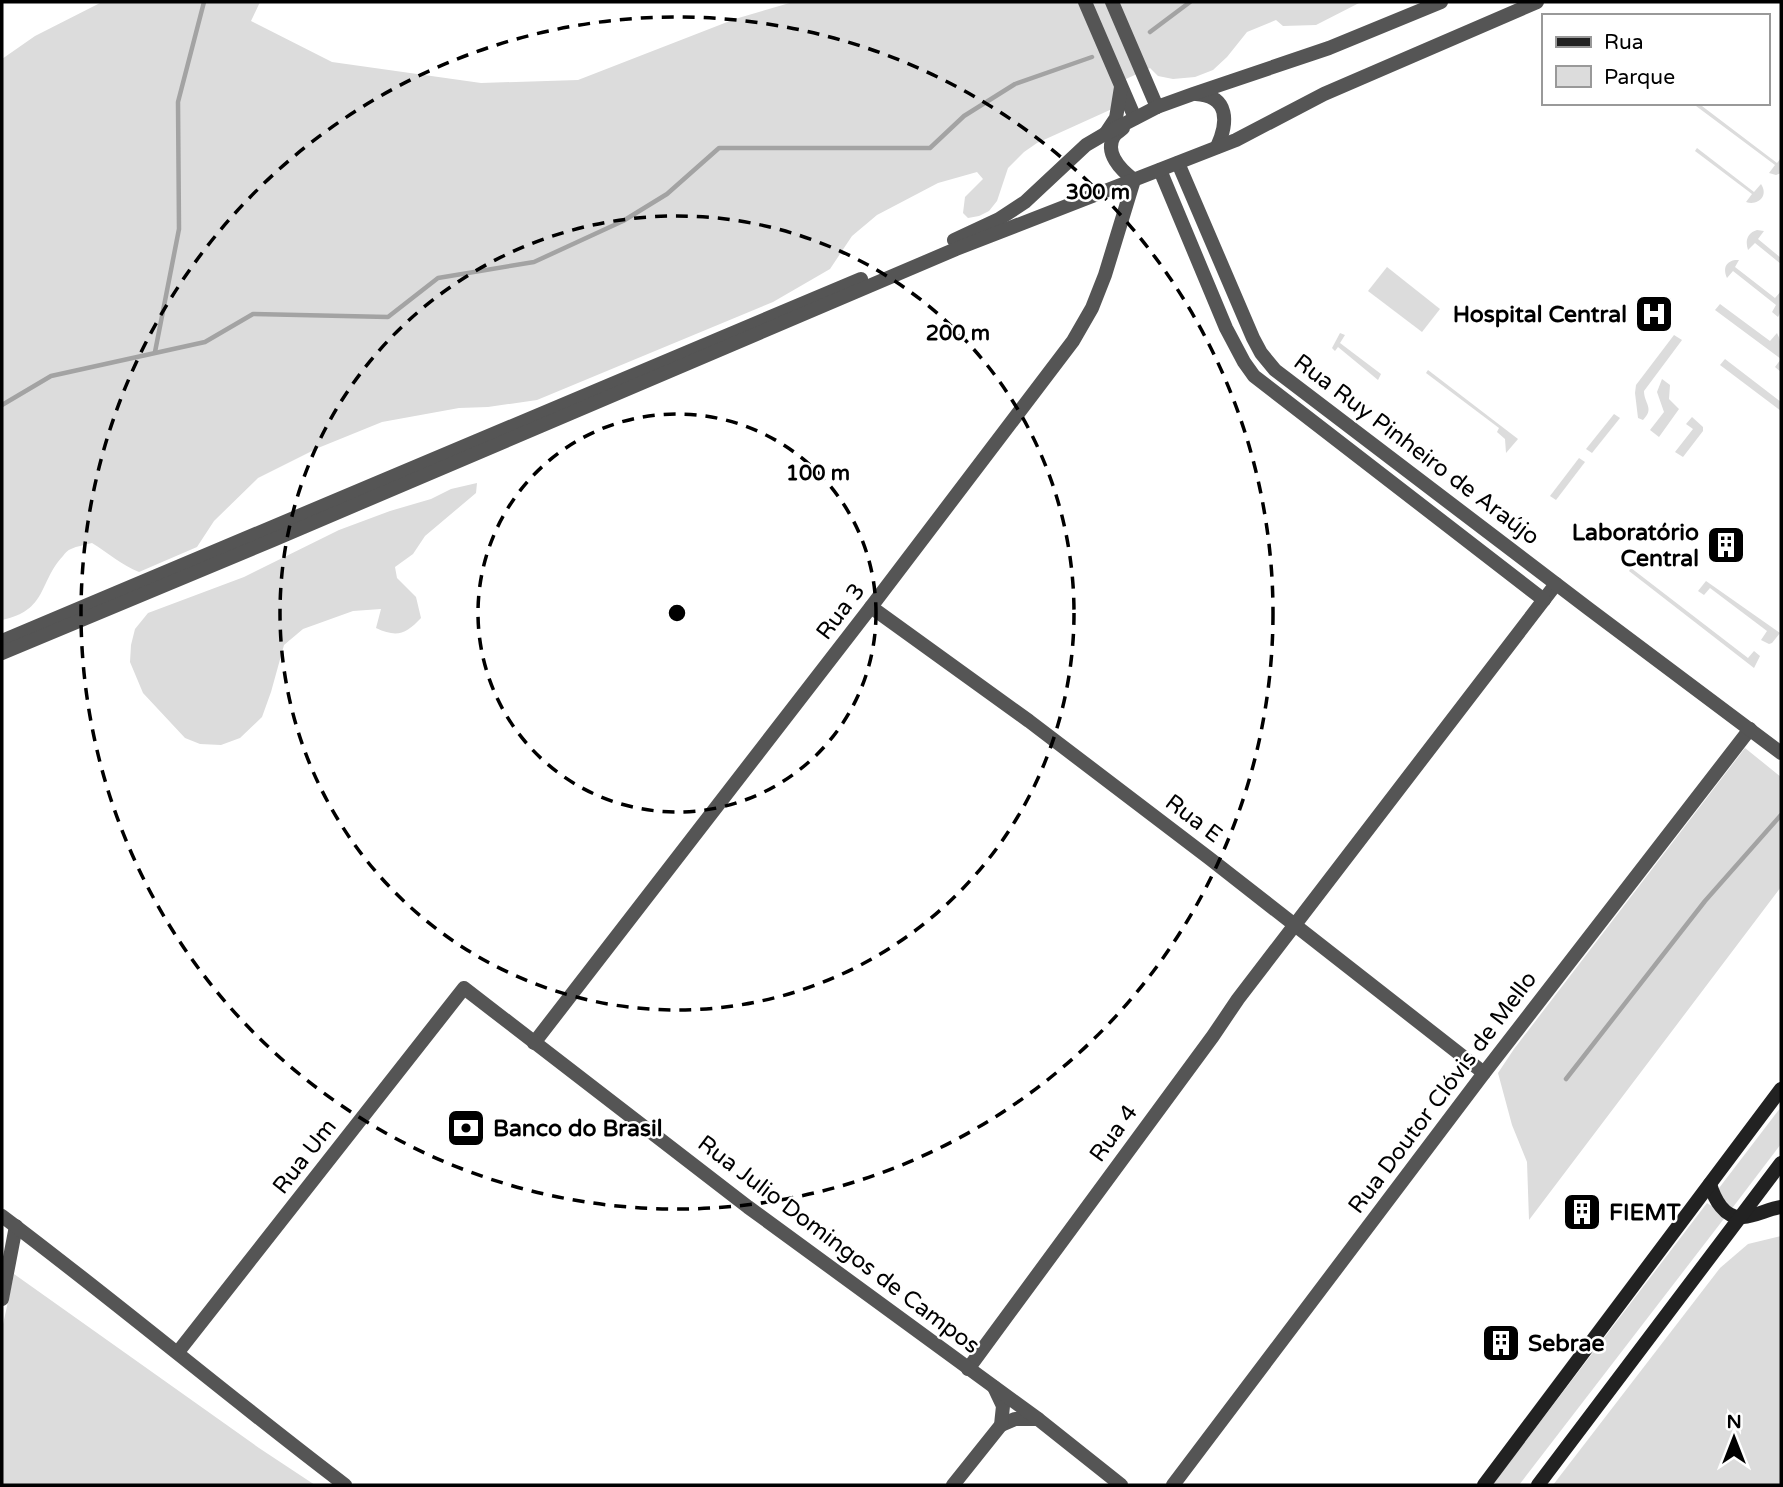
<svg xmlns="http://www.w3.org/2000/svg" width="1783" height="1487" font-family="'Varela Round',sans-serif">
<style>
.green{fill:#dcdcdc}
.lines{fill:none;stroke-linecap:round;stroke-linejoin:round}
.stream{stroke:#a3a3a3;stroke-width:4.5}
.minor{stroke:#555;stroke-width:14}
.tertiary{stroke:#555;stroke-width:14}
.secondary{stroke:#222;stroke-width:14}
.ring{fill:none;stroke:#000;stroke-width:3.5;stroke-dasharray:12 9}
.labels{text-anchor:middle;stroke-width:5;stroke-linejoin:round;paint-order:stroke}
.poi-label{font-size:23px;font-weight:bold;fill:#000;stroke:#fff;text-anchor:start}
.street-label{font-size:23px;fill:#000;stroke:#fff}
.centre{fill:#000;stroke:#fff;stroke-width:3.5}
.ring-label{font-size:21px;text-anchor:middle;font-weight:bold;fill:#000;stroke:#fff;stroke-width:5;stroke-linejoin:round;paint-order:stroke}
</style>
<rect width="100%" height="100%" fill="#fff"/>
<g class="green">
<path d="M 102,2 L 260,2 L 251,21 L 332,62 L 481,83 L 578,80 L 735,19 L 793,2 L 1361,2 L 1316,25 L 1283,26 L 1276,20 L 1247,32 L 1227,57 L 1213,70 L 1195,77 L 1173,79 L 1158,76 L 1150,68 L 1126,79 L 1112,109 L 1037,143 L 1024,152 L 1008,168 L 997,201 L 989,211 L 979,216 L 968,218 L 963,213 L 965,197 L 983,179 L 977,172 L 938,183 L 877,215 L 852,236 L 830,269 L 773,302 L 537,400 L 488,407 L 459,408 L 382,422 L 318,448 L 258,478 L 214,521 L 197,547 L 139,572 C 122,565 108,553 92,543 C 85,545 77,546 71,549 C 68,550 65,553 63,556 C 38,583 48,610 2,620 L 2,59 L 35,36 Z"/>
<polygon points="1692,103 1698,103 1777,163 1781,158 1781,173 1776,175 1769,173 1775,165"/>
<path d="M 1697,148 L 1754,192 L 1761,184 C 1769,196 1758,206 1746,202 L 1752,194 L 1695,151 Z"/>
<path d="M 1757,230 L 1764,231 L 1758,239 L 1781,258 L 1781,264 L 1755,243 L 1748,250 C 1745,241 1747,233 1757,230 Z"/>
<path d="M 1735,260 L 1739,260 L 1735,267 L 1775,298 L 1781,291 L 1781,311 L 1778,317 L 1772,312 L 1776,305 L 1733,271 L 1727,278 C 1723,269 1725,262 1735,260 Z"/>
<polygon points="1387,267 1440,309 1422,332 1368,291"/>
<path d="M 1720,304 L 1770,341 L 1777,333 C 1783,344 1781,359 1781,372 L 1775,367 L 1781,359 L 1715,310 Z"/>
<polygon points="1340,333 1345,335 1340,343 1381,374 1378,380 1338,347 1335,351 1332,348"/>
<path d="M 1674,335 L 1682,340 L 1644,391 C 1644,404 1655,408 1643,420 L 1638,418 L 1635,393 L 1636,385 Z"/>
<polygon points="1725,359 1781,402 1781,411 1720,365"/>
<polygon points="1428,370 1518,439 1506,453 1505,439 1497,432 1499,428 1426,373"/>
<polygon points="1662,379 1670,385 1669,399 1679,409 1659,437 1650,430 1664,412 1657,392"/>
<polygon points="1614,414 1620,418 1592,453 1586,449"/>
<polygon points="1692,417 1703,427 1703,431 1683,457 1675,452 1693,429 1686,424"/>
<polygon points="1579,458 1585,462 1556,500 1550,496"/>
<path d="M 477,483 L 476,493 L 425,536 L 413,554 L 395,567 L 397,578 L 416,597 L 421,618 C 406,634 397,638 376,628 L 381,609 L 353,611 L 303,629 L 284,645 L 271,692 L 262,717 L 240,738 L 221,745 L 200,744 L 185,738 L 143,693 L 130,662 L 131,645 L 135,629 L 148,613 L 244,577 L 339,530 L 390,511 L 431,499 L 451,489 Z"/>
<polygon points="1631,568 1748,658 1754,651 1760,656 1754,668 1629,571"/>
<polygon points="1706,581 1780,633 1772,643 1769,644 1761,640 1767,631 1710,588 1704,595 1698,591"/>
<polygon points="1745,748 1781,777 1781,887 1529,1220 1527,1162 1512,1125 1498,1073 1514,1049"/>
<polygon points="1781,1107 1781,1144 1730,1211 1716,1192"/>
<polygon points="1707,1203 1726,1216 1519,1485 1492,1485"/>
<polygon points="1781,1236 1781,1485 1553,1485 1720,1268 1748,1244"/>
<polygon points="14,1274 259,1448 315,1485 2,1485 2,1329"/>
</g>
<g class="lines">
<g class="stream">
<polyline points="1150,32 1190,2"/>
<polyline points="155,352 179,229 178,102 204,2"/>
<polyline points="2,405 51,376 205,342 253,314 388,317 438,278 534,262 623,221 667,194 719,148 930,148 964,116 1015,84 1092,57"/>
<polyline points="1566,1079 1705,901 1781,815"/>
</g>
<g class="minor">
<polyline points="1085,2 1135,118"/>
<polyline points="1112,2 1157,107"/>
<polyline points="1106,133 1116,118 1121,87"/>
<polyline points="871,607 1029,721 1209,858 1484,1073"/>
<polyline points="534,1043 871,607 1073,341 1092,308 1105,275 1134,180"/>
<polyline points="2,1299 16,1226"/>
<polyline points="968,1369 1213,1036 1238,999 1556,584"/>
<polyline points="1001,1425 1015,1419 1038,1419"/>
<polyline points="953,1485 1001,1425 1003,1406 994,1387"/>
<polyline points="1173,1485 1484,1073 1750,729"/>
</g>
<g class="tertiary">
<path d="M 1196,94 C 1230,96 1228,123 1217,147"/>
<path d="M 1123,128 C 1120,131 1116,133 1114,136 C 1104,153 1121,170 1134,180"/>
<polyline points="1178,163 1253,338 1261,353 1275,370 1589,609 1781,753"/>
<polyline points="1160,170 1226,328 1244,362 1254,376 1544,600"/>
<polyline points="954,240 999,219 1025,202 1086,145 1103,135 1157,107 1193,94 1329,48 1441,2"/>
<polyline points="2,641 861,279"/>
<polyline points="2,653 273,540 956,249 1236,140 1324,94 1537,2"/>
<path d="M 2,1216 C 118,1303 229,1397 345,1485"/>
<polyline points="178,1352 464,988 748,1207 1038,1419 1121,1485"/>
</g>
<g class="secondary">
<path d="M 1710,1184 C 1714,1198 1724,1219 1743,1217 C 1756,1216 1768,1209 1781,1207"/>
<polyline points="1484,1485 1781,1089"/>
<polyline points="1538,1485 1781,1163"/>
</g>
</g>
<g class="ring">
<circle cx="677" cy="613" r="199"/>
<circle cx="677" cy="613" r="397"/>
<circle cx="677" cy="613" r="596"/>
</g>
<defs>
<symbol id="hospital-square" viewBox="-11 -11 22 22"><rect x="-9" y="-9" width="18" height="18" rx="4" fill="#000" stroke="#fff"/><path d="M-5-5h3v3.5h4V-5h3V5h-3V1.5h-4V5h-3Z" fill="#fff"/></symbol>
<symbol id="building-square" viewBox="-11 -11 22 22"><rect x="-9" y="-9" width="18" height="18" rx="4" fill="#000" stroke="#fff"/><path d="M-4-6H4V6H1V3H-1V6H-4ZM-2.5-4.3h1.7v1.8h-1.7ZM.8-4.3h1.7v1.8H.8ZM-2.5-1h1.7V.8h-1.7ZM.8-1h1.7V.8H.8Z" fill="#fff"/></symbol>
<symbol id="bank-square" viewBox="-11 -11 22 22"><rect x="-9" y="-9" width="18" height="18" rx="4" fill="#000" stroke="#fff"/><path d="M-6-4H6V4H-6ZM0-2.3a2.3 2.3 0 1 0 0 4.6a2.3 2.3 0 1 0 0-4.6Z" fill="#fff"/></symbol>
</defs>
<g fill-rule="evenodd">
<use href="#hospital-square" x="1632" y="292" width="44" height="44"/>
<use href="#building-square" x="1704" y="523" width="44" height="44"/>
<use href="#bank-square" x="444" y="1106" width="44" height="44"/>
<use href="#building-square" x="1560" y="1190" width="44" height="44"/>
<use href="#building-square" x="1479" y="1321" width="44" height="44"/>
</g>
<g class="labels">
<g class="poi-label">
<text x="1627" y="322" text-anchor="end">Hospital Central</text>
<text x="1699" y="540" text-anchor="end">Laboratório<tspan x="1699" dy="26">Central</tspan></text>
<text x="493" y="1136">Banco do Brasil</text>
<text x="1609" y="1220">FIEMT</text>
<text x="1528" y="1351">Sebrae</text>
</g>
<g class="street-label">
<text transform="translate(1417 449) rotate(37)" y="8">Rua Ruy Pinheiro de Araújo</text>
<text transform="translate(840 611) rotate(-53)" y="8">Rua 3</text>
<text transform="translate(1194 818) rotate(37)" y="8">Rua E</text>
<text transform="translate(1442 1092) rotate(-53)" y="8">Rua Doutor Clóvis de Mello</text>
<text transform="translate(1113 1133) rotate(-54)" y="8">Rua 4</text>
<text transform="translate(304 1156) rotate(-52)" y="8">Rua Um</text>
<text transform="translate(839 1244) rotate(37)" y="8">Rua Julio Domingos de Campos</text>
</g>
</g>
<circle cx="677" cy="613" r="10" class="centre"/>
<g class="ring-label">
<text x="1098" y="199">300 m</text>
<text x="958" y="340">200 m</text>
<text x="818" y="480">100 m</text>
</g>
<rect width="1783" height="1487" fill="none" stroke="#000000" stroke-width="7"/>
<rect x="1542" y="14" width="228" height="91" fill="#ffffff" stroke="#999999" stroke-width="2"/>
<rect x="1556" y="37" width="35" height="10" fill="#222222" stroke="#999999" stroke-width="2"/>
<text x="1604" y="49" font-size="21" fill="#000000">Rua</text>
<rect x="1556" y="66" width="35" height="21" fill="#dcdcdc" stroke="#999999" stroke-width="2"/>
<text x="1604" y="84" font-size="21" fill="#000000">Parque</text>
<g transform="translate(1734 1438)" stroke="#ffffff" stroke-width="5" paint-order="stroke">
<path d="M0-5L12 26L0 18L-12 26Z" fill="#000000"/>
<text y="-10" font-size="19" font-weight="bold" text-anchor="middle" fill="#000000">N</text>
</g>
</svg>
